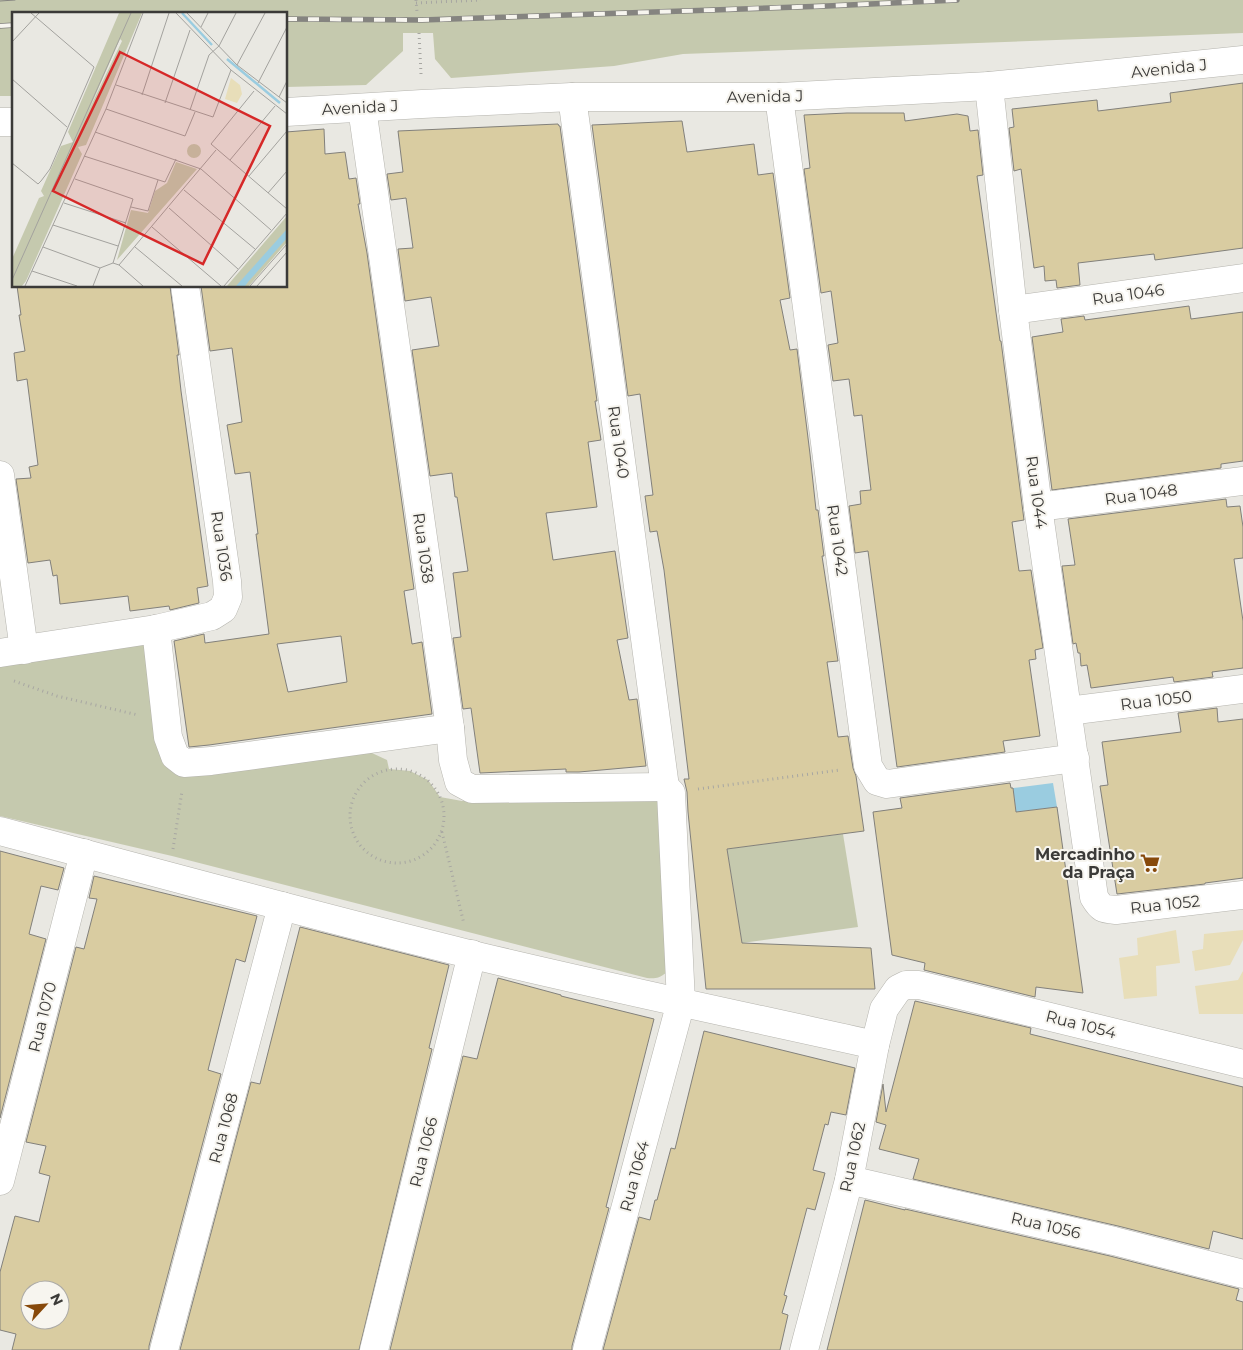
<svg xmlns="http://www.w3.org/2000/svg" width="1243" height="1350" font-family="Montserrat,sans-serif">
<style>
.green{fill:#c5c9ae}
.sand{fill:#e8deb9}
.water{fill:#9acce0}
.building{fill:#d9cca1;stroke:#82807b;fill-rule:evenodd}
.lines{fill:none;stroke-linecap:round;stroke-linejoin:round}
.minor-casing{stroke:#b5b4ae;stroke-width:29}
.path{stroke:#a7a6a2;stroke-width:3;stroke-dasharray:1 4;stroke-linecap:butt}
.minor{stroke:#fff;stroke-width:28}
.tram{stroke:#858480;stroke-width:1}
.rail-casing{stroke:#858480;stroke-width:5.5}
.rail{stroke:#f7f5ef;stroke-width:4;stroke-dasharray:11;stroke-linecap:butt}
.labels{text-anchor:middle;stroke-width:4;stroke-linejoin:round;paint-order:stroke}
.street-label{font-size:16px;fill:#3b3a38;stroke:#f7f5ef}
.poi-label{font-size:16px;font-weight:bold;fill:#3b3a38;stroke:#f7f5ef;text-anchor:end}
.inset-river{fill:none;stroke:#9acce0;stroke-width:2.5}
.inset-road{fill:none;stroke:#a3a29e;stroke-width:1}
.view{fill:#d62828;fill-opacity:0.15;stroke:#d62828;stroke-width:2.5}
.inset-edge{fill:none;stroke:#3b3a38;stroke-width:2.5}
</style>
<rect width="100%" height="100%" fill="#e9e8e2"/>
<g class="green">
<polygon points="0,0 1243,0 1243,33 683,54 614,66 451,78 435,59 433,33 403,33 403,51 366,85 286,87 286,14 14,14 14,96 0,96"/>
<path d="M 143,643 L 150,651 L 163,764 L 173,769 L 359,747 L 387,760 L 389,769 L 410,771 L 428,780 L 440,797 L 462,801 L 647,792 L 654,795 L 661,805 L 667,958 L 666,973 C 659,978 655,979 647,978 L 172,856 L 0,816 L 0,659 Z"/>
<polygon points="843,834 858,927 742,943 727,849"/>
</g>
<g class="sand">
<polygon points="1176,930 1180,963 1156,966 1157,996 1124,999 1119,958 1138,955 1137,938"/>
<polygon points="1243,930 1243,940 1230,965 1195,971 1192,951 1203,949 1204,934"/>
<polygon points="1243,971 1243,1014 1199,1014 1195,986 1238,980"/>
</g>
<polygon class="water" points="1053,783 1057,807 1016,812 1013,788"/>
<g class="building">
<polygon points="1243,83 1243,248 1155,260 1154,254 1078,263 1080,285 1057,288 1056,280 1045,281 1044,266 1034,268 1021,169 1014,171 1009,128 1014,127 1012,109 1097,100 1098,111 1171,102 1170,93"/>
<polygon points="847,113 904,113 905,121 957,114 968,116 970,131 978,130 983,175 977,176 1000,341 1001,341 1024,520 1012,522 1019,571 1031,570 1043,648 1035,650 1036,659 1029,660 1040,736 1003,741 1005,752 897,767 868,551 855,553 849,506 861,504 860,491 871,490 862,415 854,416 849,379 833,381 828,345 838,343 831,291 821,293 804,169 810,168 804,115"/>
<polygon points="682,121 687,152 754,144 758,175 773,173 790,298 780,300 790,350 797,349 810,454 816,510 818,510 824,556 822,556 838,661 827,662 838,737 848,736 853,768 856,776 864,831 727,849 742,943 871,948 875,989 706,989 688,812 687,792 684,779 689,779 664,570 657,531 650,532 645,496 653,495 640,394 628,396 592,125"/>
<polygon points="558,124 559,126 560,126 597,401 595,401 601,440 588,442 597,507 546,513 553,560 615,551 628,638 617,640 629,700 637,699 646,766 579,772 566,772 566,769 480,773 471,708 463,709 453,638 461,637 453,573 468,571 457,497 455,497 452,473 430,476 412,350 439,346 431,297 405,301 398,249 413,248 406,198 391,200 387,174 403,172 398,131"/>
<path d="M 324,129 L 325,154 L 345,152 L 349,179 L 356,178 L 360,204 L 358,204 L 367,253 L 414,589 L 404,591 L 412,644 L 422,642 L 432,714 L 209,745 L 189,747 L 174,641 L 204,634 L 205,643 L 269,634 L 256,534 L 258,534 L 250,472 L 235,474 L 227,425 L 242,422 L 232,348 L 210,351 L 201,286 L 286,286 L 286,132 ZM 341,636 L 347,682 L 288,692 L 277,644 Z"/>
<polygon points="17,286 170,286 179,355 177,355 181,391 208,586 197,588 199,603 170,610 169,606 130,611 128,596 60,604 57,575 53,576 50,560 28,563 16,479 31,478 29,467 38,465 27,379 17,381 14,353 25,351 19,315 21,315"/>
<polygon points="1189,306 1191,319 1243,312 1243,461 1221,464 1221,468 1052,490 1032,337 1063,332 1061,319 1084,316 1085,320"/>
<polygon points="1226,499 1227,507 1240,506 1243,527 1243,558 1234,559 1243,621 1243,668 1212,672 1213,677 1174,682 1173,677 1091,688 1087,665 1081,666 1080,653 1078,653 1076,643 1073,644 1062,566 1075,565 1068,519"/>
<polygon points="1217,708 1218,722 1243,719 1243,878 1205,883 1205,884 1117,894 1100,786 1108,785 1102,742 1181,732 1178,713"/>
<polygon points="1010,783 1011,788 1013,788 1016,812 1057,807 1083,993 1036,987 1035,997 924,970 925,963 892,955 873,812 902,808 900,798"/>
<polygon points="0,851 64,868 58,890 41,886 29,934 46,939 0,1118"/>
<path d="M 94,876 L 257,916 L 245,962 L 236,959 L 208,1070 L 221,1074 L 149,1346 L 149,1350 L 12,1350 L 16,1334 L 0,1330 L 0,1272 L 15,1216 L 39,1222 L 50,1176 L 39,1173 L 46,1146 L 26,1142 L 76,947 L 84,949 L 97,899 L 89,898 ZM 30,1290 L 60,1290 L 60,1320 L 30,1320 Z"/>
<polygon points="300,927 449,965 429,1048 432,1049 359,1350 180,1350 251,1082 260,1084"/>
<polygon points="498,978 561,995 561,996 654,1019 606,1207 609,1208 572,1346 572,1350 390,1350 463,1056 477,1059"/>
<polygon points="915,1001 1031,1028 1030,1034 1243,1087 1243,1239 1213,1231 1209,1249 1118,1226 913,1179 919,1159 879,1149 886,1125 876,1122 883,1084 886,1112"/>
<polygon points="704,1031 855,1068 846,1115 831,1112 828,1125 825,1124 813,1170 825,1173 815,1210 807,1208 784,1295 787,1296 782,1313 788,1315 780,1350 603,1350 639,1217 650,1220 655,1200 657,1200 671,1148 675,1149"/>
<polygon points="865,1200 905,1210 905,1209 1110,1256 1239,1289 1236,1300 1243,1302 1243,1350 827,1350"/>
</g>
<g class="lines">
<defs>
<g id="minor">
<path d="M 989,86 L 1013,310 L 1038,507 L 1094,897 C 1101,909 1103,909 1116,910 L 1243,895"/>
<polyline points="572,97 665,787"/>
<polyline points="779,97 868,766 877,781 887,784 1075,758"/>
<polyline points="362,108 450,728 453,760 459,782 472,789 665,787"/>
<polyline points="286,112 422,104 572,97 779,97 989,86 1243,60"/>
<polyline points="0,122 14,122"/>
<polyline points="1013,310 1243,278"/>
<polyline points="0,475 24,650"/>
<polyline points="1038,507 1243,481"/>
<polyline points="156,629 168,737 175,756 184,763 211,761 450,728"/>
<polyline points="0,653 156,629 212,616 223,609 228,597 227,581 185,286"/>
<polyline points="1068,711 1243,689"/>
<path d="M 0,831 C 157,873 314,916 473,955 C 606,987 740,1015 875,1045"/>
<polyline points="849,1180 1114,1241 1243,1274"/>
<polyline points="0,1181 84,853"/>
<polyline points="164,1350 282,906"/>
<polyline points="374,1350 472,954"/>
<polyline points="587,1350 681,1002 671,793 665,787"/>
<polyline points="804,1350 849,1180 875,1045 884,1009 898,989 906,985 919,985 1243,1064"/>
</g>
</defs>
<use href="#minor" class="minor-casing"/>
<g class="path">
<polyline points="416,0 417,12"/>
<polyline points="416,3 481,0"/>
<polyline points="419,33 421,74"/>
<polyline points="14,681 57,696 138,715"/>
<circle cx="397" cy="816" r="47"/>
<polyline points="698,789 840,770"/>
<polyline points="442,832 464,924"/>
<polyline points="173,849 182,791"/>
</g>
<use href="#minor" class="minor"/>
<polyline class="tram" points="0,1 15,0"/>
<defs>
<g id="rail">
<polyline points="286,19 422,20 827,6 957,0"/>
<polyline points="0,26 14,25"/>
</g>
</defs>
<use href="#rail" class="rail-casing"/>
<use href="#rail" class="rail"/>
</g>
<defs>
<symbol id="supermarket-bare" viewBox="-9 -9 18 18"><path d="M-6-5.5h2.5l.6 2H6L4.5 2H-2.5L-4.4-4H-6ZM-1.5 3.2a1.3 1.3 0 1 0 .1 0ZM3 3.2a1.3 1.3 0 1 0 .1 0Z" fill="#87490b" stroke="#f7f5ef" stroke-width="2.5" paint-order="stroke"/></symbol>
</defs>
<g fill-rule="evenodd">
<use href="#supermarket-bare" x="1136" y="849" width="28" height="28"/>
</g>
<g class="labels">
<g class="street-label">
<text transform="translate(1169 68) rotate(-6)" y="6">Avenida J</text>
<text transform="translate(765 96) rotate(-1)" y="6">Avenida J</text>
<text transform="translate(360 107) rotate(-3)" y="6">Avenida J</text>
<text transform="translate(1128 294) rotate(-8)" y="6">Rua 1046</text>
<text transform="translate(619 442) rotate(82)" y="6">Rua 1040</text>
<text transform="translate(1037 492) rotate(82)" y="6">Rua 1044</text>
<text transform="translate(1141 494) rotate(-8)" y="6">Rua 1048</text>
<text transform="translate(838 540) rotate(82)" y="6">Rua 1042</text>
<text transform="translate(222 546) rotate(82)" y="6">Rua 1036</text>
<text transform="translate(424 548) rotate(82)" y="6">Rua 1038</text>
<text transform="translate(1156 700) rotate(-7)" y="6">Rua 1050</text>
<text transform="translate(1165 904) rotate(-6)" y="6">Rua 1052</text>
<text transform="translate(42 1017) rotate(-76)" y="6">Rua 1070</text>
<text transform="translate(1081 1024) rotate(14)" y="6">Rua 1054</text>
<text transform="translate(223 1128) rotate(-75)" y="6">Rua 1068</text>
<text transform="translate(423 1152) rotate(-76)" y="6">Rua 1066</text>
<text transform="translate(852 1157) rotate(-78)" y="6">Rua 1062</text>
<text transform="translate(634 1176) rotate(-75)" y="6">Rua 1064</text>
<text transform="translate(1046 1225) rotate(13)" y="6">Rua 1056</text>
</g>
<g class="poi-label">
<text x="1135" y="860">Mercadinho<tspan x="1135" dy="18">da Praça</tspan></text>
</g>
</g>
<g transform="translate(12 12)">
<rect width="275" height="275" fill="#e9e8e2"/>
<path d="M 107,1 L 130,1 L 74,133 L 66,135 L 70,142 L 14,269 L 10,274 L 0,274 L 0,247 L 27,186 L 32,184 L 29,179 L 49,134 L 61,130 L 56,120 ZM 108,27 L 110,29 L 76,100 ZM175 139a7 7 0 1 1 14 0a7 7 0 1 1-14 0ZM 164,150 L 185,157 L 105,248 L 119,198 L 136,201 L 143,179 L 155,171 ZM 275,204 L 275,230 L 237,274 L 215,274 Z" fill="#c5c9ae" fill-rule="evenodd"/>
<path d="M 219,66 L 228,73 L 230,82 L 225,91 L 213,87 Z" fill="#e8deb9"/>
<path d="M 275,217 L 275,226 L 236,270 L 233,274 L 224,274 Z" fill="#9acce0"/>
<path class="inset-river" d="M 170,1 L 200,33M 215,47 L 268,91"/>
<path class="inset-road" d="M 164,1 L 219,58 L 275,102M 175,1 L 225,53 L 275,91M 189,15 L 196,1M 0,30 L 27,1M 225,53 L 253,1M 0,67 L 55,115M 246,71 L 275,15M 104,73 L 201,105 L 219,58M 242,79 L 199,132 L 275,197M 130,83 L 157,1M 267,85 L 275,69M 153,91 L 178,18M 94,97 L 173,124 L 183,100M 178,98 L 197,43 L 207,34 L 224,1M 83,120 L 189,157 L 259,218M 72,144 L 153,170 L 164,147M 218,148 L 263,94M 0,151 L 26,172 L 29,169 L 38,157 L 82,55 L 19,1M 237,164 L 275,119M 63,167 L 121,187 L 101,251M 172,178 L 243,237M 256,181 L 275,159M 52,191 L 114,211M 119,195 L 136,199 L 146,168M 157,196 L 226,257M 41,213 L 106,234M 140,215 L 209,274M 31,235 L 88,256M 123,235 L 170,274M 107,253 L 204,138M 20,259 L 65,274M 0,268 L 119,1M 13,274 L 94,97 L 131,1M 81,274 L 88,256 L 101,251 L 107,253 L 131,274M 212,274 L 275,201M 238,274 L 275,232M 245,274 L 275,240"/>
<path class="view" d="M 108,40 L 258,114 L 191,252 L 41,179 Z"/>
<rect width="275" height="275" class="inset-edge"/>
</g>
<g transform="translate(45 1305) rotate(64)"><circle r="24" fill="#f7f5ef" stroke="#acaaa6"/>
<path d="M0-4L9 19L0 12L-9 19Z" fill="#87490b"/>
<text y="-8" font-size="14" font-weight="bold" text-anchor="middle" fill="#3b3a38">N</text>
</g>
</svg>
